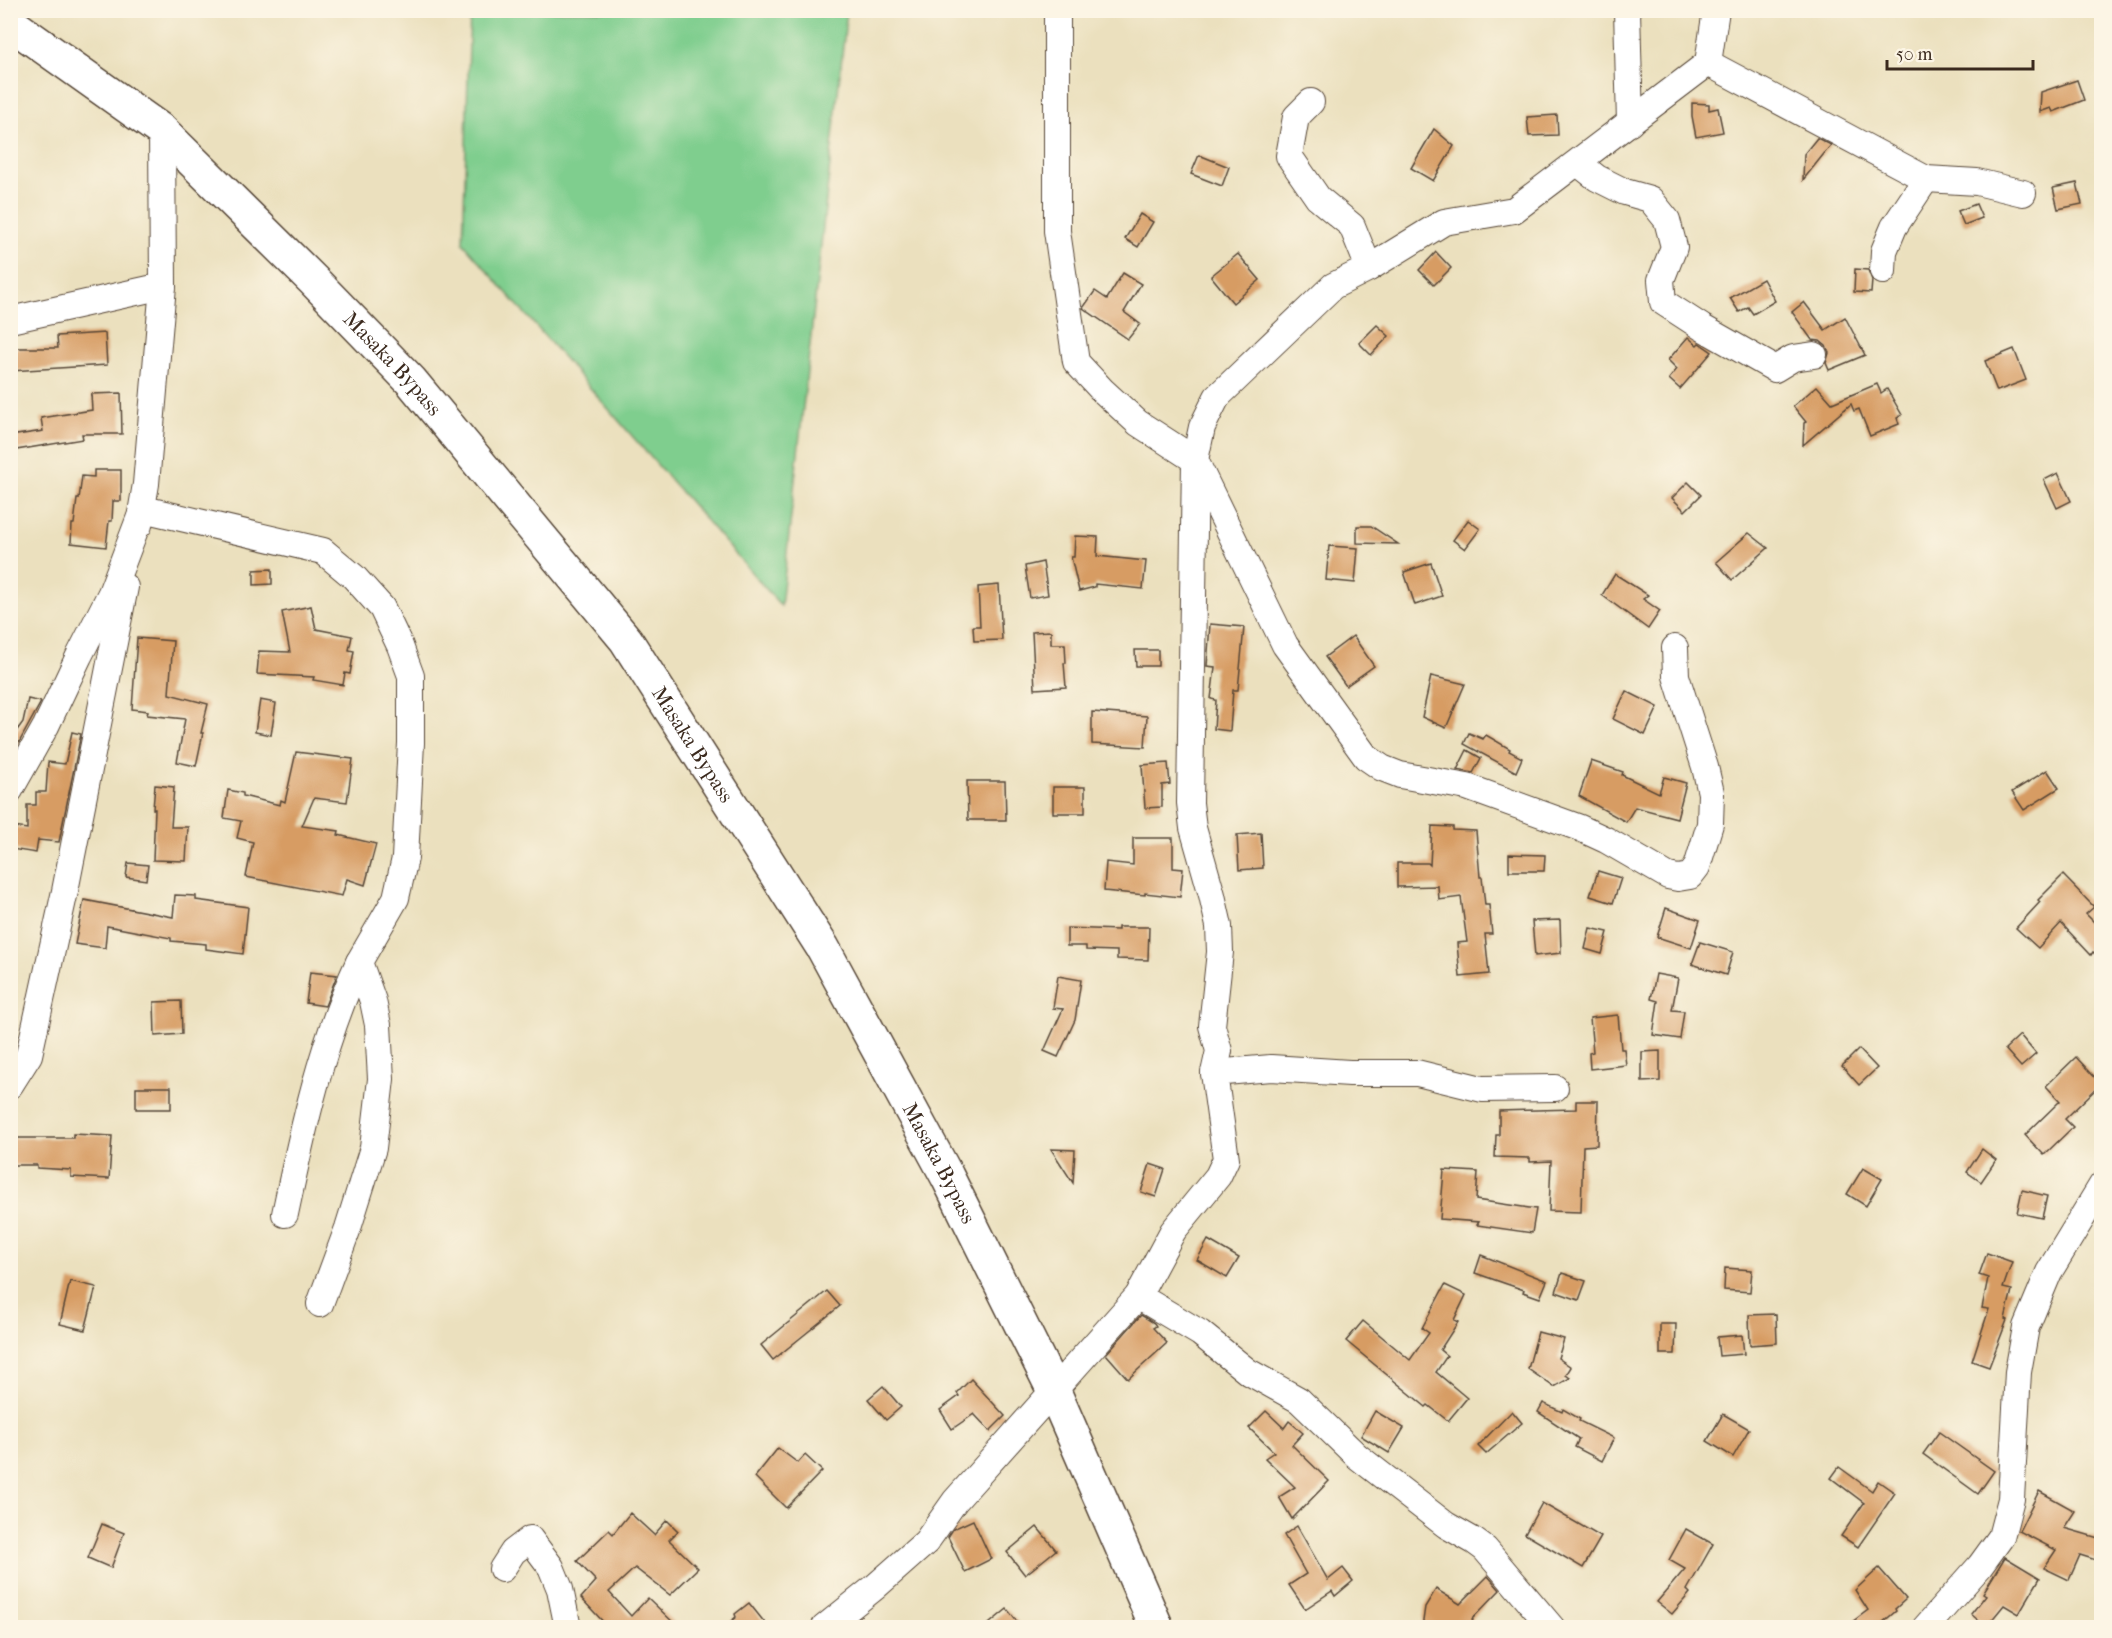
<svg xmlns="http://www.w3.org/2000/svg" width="2112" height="1638" font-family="'IM FELL French Canon',serif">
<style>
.green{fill:#7fce8e;stroke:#5d7c56;stroke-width:1.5}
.building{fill:#d79c63}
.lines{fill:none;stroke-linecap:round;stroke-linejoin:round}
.minor-casing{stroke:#554536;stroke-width:28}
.highway-casing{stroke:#554536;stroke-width:36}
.minor{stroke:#fff;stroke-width:26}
.highway{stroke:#fff;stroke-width:33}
.labels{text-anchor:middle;stroke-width:5;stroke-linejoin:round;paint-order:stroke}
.street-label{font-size:21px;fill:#3b2a1e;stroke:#fcf5e5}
</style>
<rect width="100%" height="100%" fill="#fcf5e5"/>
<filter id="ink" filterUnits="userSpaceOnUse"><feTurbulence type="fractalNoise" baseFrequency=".0167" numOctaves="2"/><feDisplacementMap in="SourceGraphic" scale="12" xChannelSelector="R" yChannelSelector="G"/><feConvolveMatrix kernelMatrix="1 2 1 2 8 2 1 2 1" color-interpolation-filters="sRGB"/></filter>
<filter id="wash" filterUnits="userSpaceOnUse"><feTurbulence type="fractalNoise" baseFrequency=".008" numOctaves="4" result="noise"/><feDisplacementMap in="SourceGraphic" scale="24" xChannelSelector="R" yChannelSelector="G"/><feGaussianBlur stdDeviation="1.35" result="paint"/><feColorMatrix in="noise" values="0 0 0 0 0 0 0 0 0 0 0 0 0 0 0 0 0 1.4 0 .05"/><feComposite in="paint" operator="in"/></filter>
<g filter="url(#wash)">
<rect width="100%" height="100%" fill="#ebe0be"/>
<polygon class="green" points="470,11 847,11 781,606 463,243"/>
<g id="blocks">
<g class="building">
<polygon points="2077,80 2084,100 2053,112 2051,108 2040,112 2041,92"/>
<polygon points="1692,103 1709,104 1709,110 1718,108 1723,132 1696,137 1692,116"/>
<polygon points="1557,115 1558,135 1529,136 1527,117"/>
<polygon points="1434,129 1454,146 1433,181 1411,168"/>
<polygon points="1817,138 1831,145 1803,180 1804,154"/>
<polygon points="1199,155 1229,167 1222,186 1191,174"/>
<polygon points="2077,183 2082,204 2058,209 2053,188"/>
<polygon points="1976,204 1982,218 1964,225 1958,211"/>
<polygon points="1140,214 1153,222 1138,247 1125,239"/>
<polygon points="1436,252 1451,268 1434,285 1419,270"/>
<polygon points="1238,254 1260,280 1233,303 1211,276"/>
<polygon points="1855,269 1868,270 1872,280 1871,293 1854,292"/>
<polygon points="1123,273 1141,284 1124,312 1140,324 1128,339 1083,308 1095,291 1107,299"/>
<polygon points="1763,279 1775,301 1753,314 1748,307 1739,312 1730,298"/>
<polygon points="1804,302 1825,330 1845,317 1865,355 1829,370 1826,363 1829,353 1826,346 1820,341 1812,340 1792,312"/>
<polygon points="1377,325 1389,336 1371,355 1359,343"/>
<polygon points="105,333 107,365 10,371 10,348 58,348 57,336"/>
<polygon points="1688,337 1697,345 1699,343 1712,352 1680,389 1669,379 1677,369 1668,360"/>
<polygon points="2014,349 2026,380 1997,391 1985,361"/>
<polygon points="1877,384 1881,393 1887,389 1902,415 1897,418 1899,424 1870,436 1859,409 1854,411 1851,404 1803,445 1804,423 1806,422 1793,406 1817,386 1832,403"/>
<polygon points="121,393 122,434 82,434 83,439 10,451 10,436 43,431 41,418 92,410 91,394"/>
<polygon points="94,470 121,470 121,501 113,501 112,521 109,521 106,547 71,543 72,524 74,524 77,499 79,499 82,476 94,477"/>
<polygon points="2058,473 2071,501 2057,508 2044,480"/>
<polygon points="1688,482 1701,495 1685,511 1672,498"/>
<polygon points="1468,520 1480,529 1465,549 1453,540"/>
<polygon points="1357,526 1371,526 1398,544 1357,543"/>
<polygon points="1749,533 1768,548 1732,580 1716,562"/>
<polygon points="1075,536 1098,537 1097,556 1146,561 1143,589 1095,584 1095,587 1079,591 1071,557 1074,557"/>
<polygon points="1329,546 1358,548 1355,583 1326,580"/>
<polygon points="1043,562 1048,595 1030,598 1025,566"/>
<polygon points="1431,563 1442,596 1415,605 1404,572"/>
<polygon points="272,569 272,584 254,585 254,570"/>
<polygon points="1615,574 1648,595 1643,599 1660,611 1648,629 1602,595"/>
<polygon points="999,585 1002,640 974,641 973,626 980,626 978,587"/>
<polygon points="311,606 316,629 352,636 349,650 354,651 350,674 345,673 343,685 313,680 314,677 257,674 259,651 290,652 282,612"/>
<polygon points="1210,624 1244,627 1238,690 1233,690 1230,731 1214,729 1216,700 1211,699 1215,667 1207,666"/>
<polygon points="1051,631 1051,644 1065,644 1066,663 1064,663 1066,687 1035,689 1032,632"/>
<polygon points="1353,636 1374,666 1346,686 1325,657"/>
<polygon points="137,638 173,641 169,694 208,704 201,733 203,733 196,766 177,762 185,719 147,715 148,711 132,709"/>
<polygon points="1135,650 1158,650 1158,666 1136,666"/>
<polygon points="1431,676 1465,684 1446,728 1422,717"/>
<polygon points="1626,691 1658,707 1645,735 1613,719"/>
<polygon points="28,699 41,702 10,759 10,740 23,722"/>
<polygon points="260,700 276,703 271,735 255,732"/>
<polygon points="1092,712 1147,716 1145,747 1092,744"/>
<polygon points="72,732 81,734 59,842 38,840 36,853 11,849 14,827 27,829 27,805 36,805 36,792 46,792 48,762 65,764"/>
<polygon points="1469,733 1483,739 1486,735 1510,749 1509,751 1522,758 1516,772 1464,744"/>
<polygon points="1467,750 1481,758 1473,773 1457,770"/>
<polygon points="296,752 353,759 347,802 314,798 302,826 339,831 338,835 376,844 365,885 347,879 342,896 246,877 253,842 237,838 241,821 224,818 228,790 243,793 243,796 280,805 281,800 285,802"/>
<polygon points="1591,761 1623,772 1622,775 1659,793 1664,777 1686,783 1677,818 1635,807 1626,822 1579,796"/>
<polygon points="1168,763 1170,784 1162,785 1162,807 1145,808 1142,765"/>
<polygon points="2047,770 2059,788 2024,810 2012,792"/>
<polygon points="967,781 1005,781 1006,820 968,820"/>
<polygon points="155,785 174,787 171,827 188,827 186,861 153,860 155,809 153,809"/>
<rect x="1053" y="787" width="32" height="26"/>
<polygon points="1432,826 1453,827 1453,830 1476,831 1480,877 1482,877 1485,905 1489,905 1492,934 1485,934 1489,974 1460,977 1457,943 1467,942 1461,897 1439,900 1438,886 1397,887 1397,863 1428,863 1430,865"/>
<polygon points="1261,833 1263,868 1239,870 1237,835"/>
<polygon points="1133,838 1173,838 1173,868 1183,869 1180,897 1145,893 1145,895 1104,891 1106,862 1133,865"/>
<polygon points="1509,854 1545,855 1544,871 1509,871"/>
<polygon points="128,863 148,865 146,880 126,877"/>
<polygon points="1598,871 1621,878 1613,903 1590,896"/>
<polygon points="2063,875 2094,907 2086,914 2102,930 2102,960 2093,952 2091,955 2061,923 2038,948 2016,928 2040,902 2038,900"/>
<polygon points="175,895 196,896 196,900 248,907 243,954 206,949 206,944 171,941 171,938 107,926 105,948 75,944 84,900 173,917"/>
<polygon points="1666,908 1700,920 1691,948 1657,937"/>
<polygon points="1560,920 1561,953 1535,956 1532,921"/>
<polygon points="1118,927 1149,927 1148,960 1117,959 1117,951 1086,950 1086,946 1067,946 1067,928 1118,930"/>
<polygon points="1590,928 1608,932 1602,954 1585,949"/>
<polygon points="1700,942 1733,952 1726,975 1692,964"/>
<polygon points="310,972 337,975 325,1006 306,1003"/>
<polygon points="1656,974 1678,978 1672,1010 1684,1011 1680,1039 1653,1035 1658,1001 1651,999"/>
<polygon points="1058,976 1081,980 1075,1020 1058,1057 1044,1051 1063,1009 1053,1008"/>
<polygon points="181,1001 182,1034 155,1036 154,1002"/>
<polygon points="1618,1015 1621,1049 1624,1049 1626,1065 1590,1069 1589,1053 1593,1052 1590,1018"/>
<polygon points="2020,1035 2036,1054 2021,1067 2005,1049"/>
<polygon points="1859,1049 1877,1068 1859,1085 1842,1066"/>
<polygon points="1660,1051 1660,1081 1642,1082 1642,1052"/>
<polygon points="2076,1057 2101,1084 2065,1119 2073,1127 2044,1155 2025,1135 2060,1101 2046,1086"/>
<rect x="136" y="1087" width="35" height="22"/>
<polygon points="1576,1101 1598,1101 1597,1145 1583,1146 1581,1212 1549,1211 1551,1161 1530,1162 1530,1158 1495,1157 1496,1135 1499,1135 1499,1111 1576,1109"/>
<polygon points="73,1134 112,1136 109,1179 71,1177 71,1170 37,1168 37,1165 10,1165 10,1138 73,1138"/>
<polygon points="1051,1149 1075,1150 1073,1183"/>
<polygon points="1982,1149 1996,1160 1981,1182 1967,1172"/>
<polygon points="1150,1164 1165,1169 1156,1197 1141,1192"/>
<polygon points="1863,1168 1882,1179 1866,1206 1847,1194"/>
<polygon points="1444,1170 1478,1172 1476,1200 1536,1209 1532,1233 1477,1225 1479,1222 1440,1219"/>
<polygon points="2022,1190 2047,1196 2042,1218 2017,1213"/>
<polygon points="1208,1240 1239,1258 1227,1278 1197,1260"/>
<polygon points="1987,1253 2012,1262 2003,1288 2012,1290 2005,1319 2007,1320 1989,1367 1972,1361 1989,1309 1982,1308 1988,1278 1979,1275"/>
<polygon points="1481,1255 1547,1281 1540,1298 1523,1292 1524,1290 1475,1273"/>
<polygon points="1725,1268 1752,1270 1750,1292 1724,1290"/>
<polygon points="1562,1273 1586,1281 1579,1300 1556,1292"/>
<polygon points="70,1281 96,1287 85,1330 60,1324"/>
<polygon points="1445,1285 1466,1295 1454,1320 1458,1322 1440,1350 1447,1356 1436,1372 1467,1398 1448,1421 1428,1405 1426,1407 1346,1341 1363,1321 1410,1360 1429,1333 1422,1328"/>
<polygon points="827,1291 840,1306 773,1360 761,1345"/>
<polygon points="1776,1314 1777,1343 1750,1345 1749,1315"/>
<polygon points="1141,1315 1154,1323 1156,1326 1153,1328 1167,1343 1128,1379 1106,1354"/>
<polygon points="1660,1324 1676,1324 1675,1354 1660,1354"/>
<polygon points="1538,1332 1564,1339 1558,1358 1571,1367 1566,1375 1570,1378 1554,1387 1528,1369"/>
<polygon points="1742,1335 1744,1354 1719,1356 1717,1337"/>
<polygon points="971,1379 1005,1416 990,1431 974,1414 952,1429 940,1410 959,1396 957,1393"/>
<polygon points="883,1386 901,1407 886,1420 868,1399"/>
<polygon points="1543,1403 1562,1412 1563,1409 1580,1419 1579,1421 1614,1438 1602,1461 1575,1447 1579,1439 1538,1412"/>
<polygon points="1266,1411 1284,1428 1289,1421 1303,1433 1292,1445 1329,1481 1292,1519 1279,1497 1295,1487 1265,1458 1274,1452 1249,1428"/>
<polygon points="1375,1411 1404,1428 1389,1453 1361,1436"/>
<polygon points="1512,1411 1522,1423 1486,1454 1478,1446"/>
<polygon points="1723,1414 1749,1429 1733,1457 1707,1441"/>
<polygon points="1939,1432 1994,1471 1978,1494 1923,1454"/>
<polygon points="778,1448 798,1463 805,1455 822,1471 786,1508 755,1477"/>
<polygon points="1839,1467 1872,1491 1878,1481 1895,1493 1858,1547 1841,1536 1864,1503 1831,1478"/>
<polygon points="2039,1491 2075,1511 2064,1528 2102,1539 2102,1562 2080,1555 2069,1580 2044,1568 2056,1550 2019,1531"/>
<polygon points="1542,1503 1601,1537 1583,1568 1525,1534"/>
<polygon points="630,1513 654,1535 667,1520 678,1531 669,1540 698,1568 670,1595 635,1568 609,1592 631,1616 648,1598 679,1628 609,1628 581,1598 596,1581 577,1561 609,1530 613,1534"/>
<polygon points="973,1520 991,1559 965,1572 948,1537 953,1529"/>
<polygon points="102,1524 124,1533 111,1568 88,1558"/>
<polygon points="1297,1526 1328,1580 1343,1568 1353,1581 1335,1596 1332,1591 1305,1609 1289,1585 1306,1574 1284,1535"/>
<polygon points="1037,1527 1056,1550 1025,1575 1007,1552"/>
<polygon points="1686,1529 1713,1544 1687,1590 1690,1593 1672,1614 1657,1602 1685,1569 1669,1560"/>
<polygon points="2005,1557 2040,1578 2019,1614 2004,1605 1986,1627 1971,1614 1986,1595 1983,1593"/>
<polygon points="1879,1568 1906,1599 1895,1609 1896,1611 1876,1628 1844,1628 1868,1610 1855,1590"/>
<polygon points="1488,1576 1500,1590 1472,1619 1473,1620 1465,1628 1422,1628 1425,1607 1436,1589 1460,1604"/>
<polygon points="749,1603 769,1628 722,1628 736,1617 735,1614"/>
<polygon points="1007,1609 1022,1628 984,1628"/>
</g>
</g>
</g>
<g filter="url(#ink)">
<use href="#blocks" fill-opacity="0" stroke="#554536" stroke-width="1.5"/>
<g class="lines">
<defs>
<g id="minor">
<polyline points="1057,10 1057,231 1076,362 1102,390 1138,423 1195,460 1285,645 1366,757 1382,768 1400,775 1467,787 1580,828 1606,840 1668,876 1678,878 1690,876 1697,867 1710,824 1711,793 1705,767 1676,676 1675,648"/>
<polyline points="1627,10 1630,123"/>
<polyline points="1708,63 1926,179 1977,182 2023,193"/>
<polyline points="1578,163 1597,178 1625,192 1650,199 1667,220 1674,247 1661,280 1663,302 1703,328 1775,369 1793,358 1814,355"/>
<polyline points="1369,268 1444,222 1514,210 1708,63 1716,10"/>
<polyline points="1883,271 1884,251 1894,227 1926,179"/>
<polyline points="10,320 163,286"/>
<polyline points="139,525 146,484 163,286 162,131"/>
<polyline points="10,790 46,726 79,656 111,593 143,509 323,551 354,577 382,608 400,646 411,676 411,743 405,858 396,898 359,962 373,1001 378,1025 381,1079 373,1148 348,1228 320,1304"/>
<polyline points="1214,1073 1271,1068 1350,1073 1417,1073 1482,1089 1555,1088"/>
<polyline points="10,1085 29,1055 65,891 125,587"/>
<path d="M 285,1214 C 303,1128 322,1042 359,962"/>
<polyline points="1138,1296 1200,1333 1247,1371 1299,1400 1357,1456 1446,1525 1474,1541 1485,1549 1552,1628"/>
<polyline points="502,1569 513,1552 530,1539 551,1567 560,1589 568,1628"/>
<polyline points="824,1628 875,1587 926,1542 955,1501 1138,1296 1173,1231 1218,1176 1226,1159 1214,1073 1219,1051 1212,1026 1220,952 1219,926 1212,895 1193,828 1190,803 1195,460 1202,427 1217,397 1333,286 1369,268 1352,226 1318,198 1289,156 1296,117 1311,102"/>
<polyline points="1925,1628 1980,1566 2001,1537 2011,1499 2018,1372 2026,1327 2049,1272 2102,1185"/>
</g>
<g id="highway">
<path id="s1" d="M 10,23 L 162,131 L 313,280 L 411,381 L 626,640 L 823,948 L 947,1176 L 1053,1389 L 1157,1628"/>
</g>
</defs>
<use href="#minor" class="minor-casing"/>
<use href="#highway" class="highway-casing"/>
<use href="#minor" class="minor"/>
<use href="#highway" class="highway"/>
</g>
</g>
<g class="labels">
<g class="street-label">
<text dy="7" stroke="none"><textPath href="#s1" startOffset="514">Masaka Bypass</textPath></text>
<text dy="7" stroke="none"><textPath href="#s1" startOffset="1000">Masaka Bypass</textPath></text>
<text dy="7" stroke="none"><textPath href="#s1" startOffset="1486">Masaka Bypass</textPath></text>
</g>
</g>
<rect width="2112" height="1638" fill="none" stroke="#fcf5e5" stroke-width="36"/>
<path d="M1887 60v9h146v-9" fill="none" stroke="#3b2a1e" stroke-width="3"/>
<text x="1896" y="60" font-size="18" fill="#3b2a1e" stroke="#fcf5e5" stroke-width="4.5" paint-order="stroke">50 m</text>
</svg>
